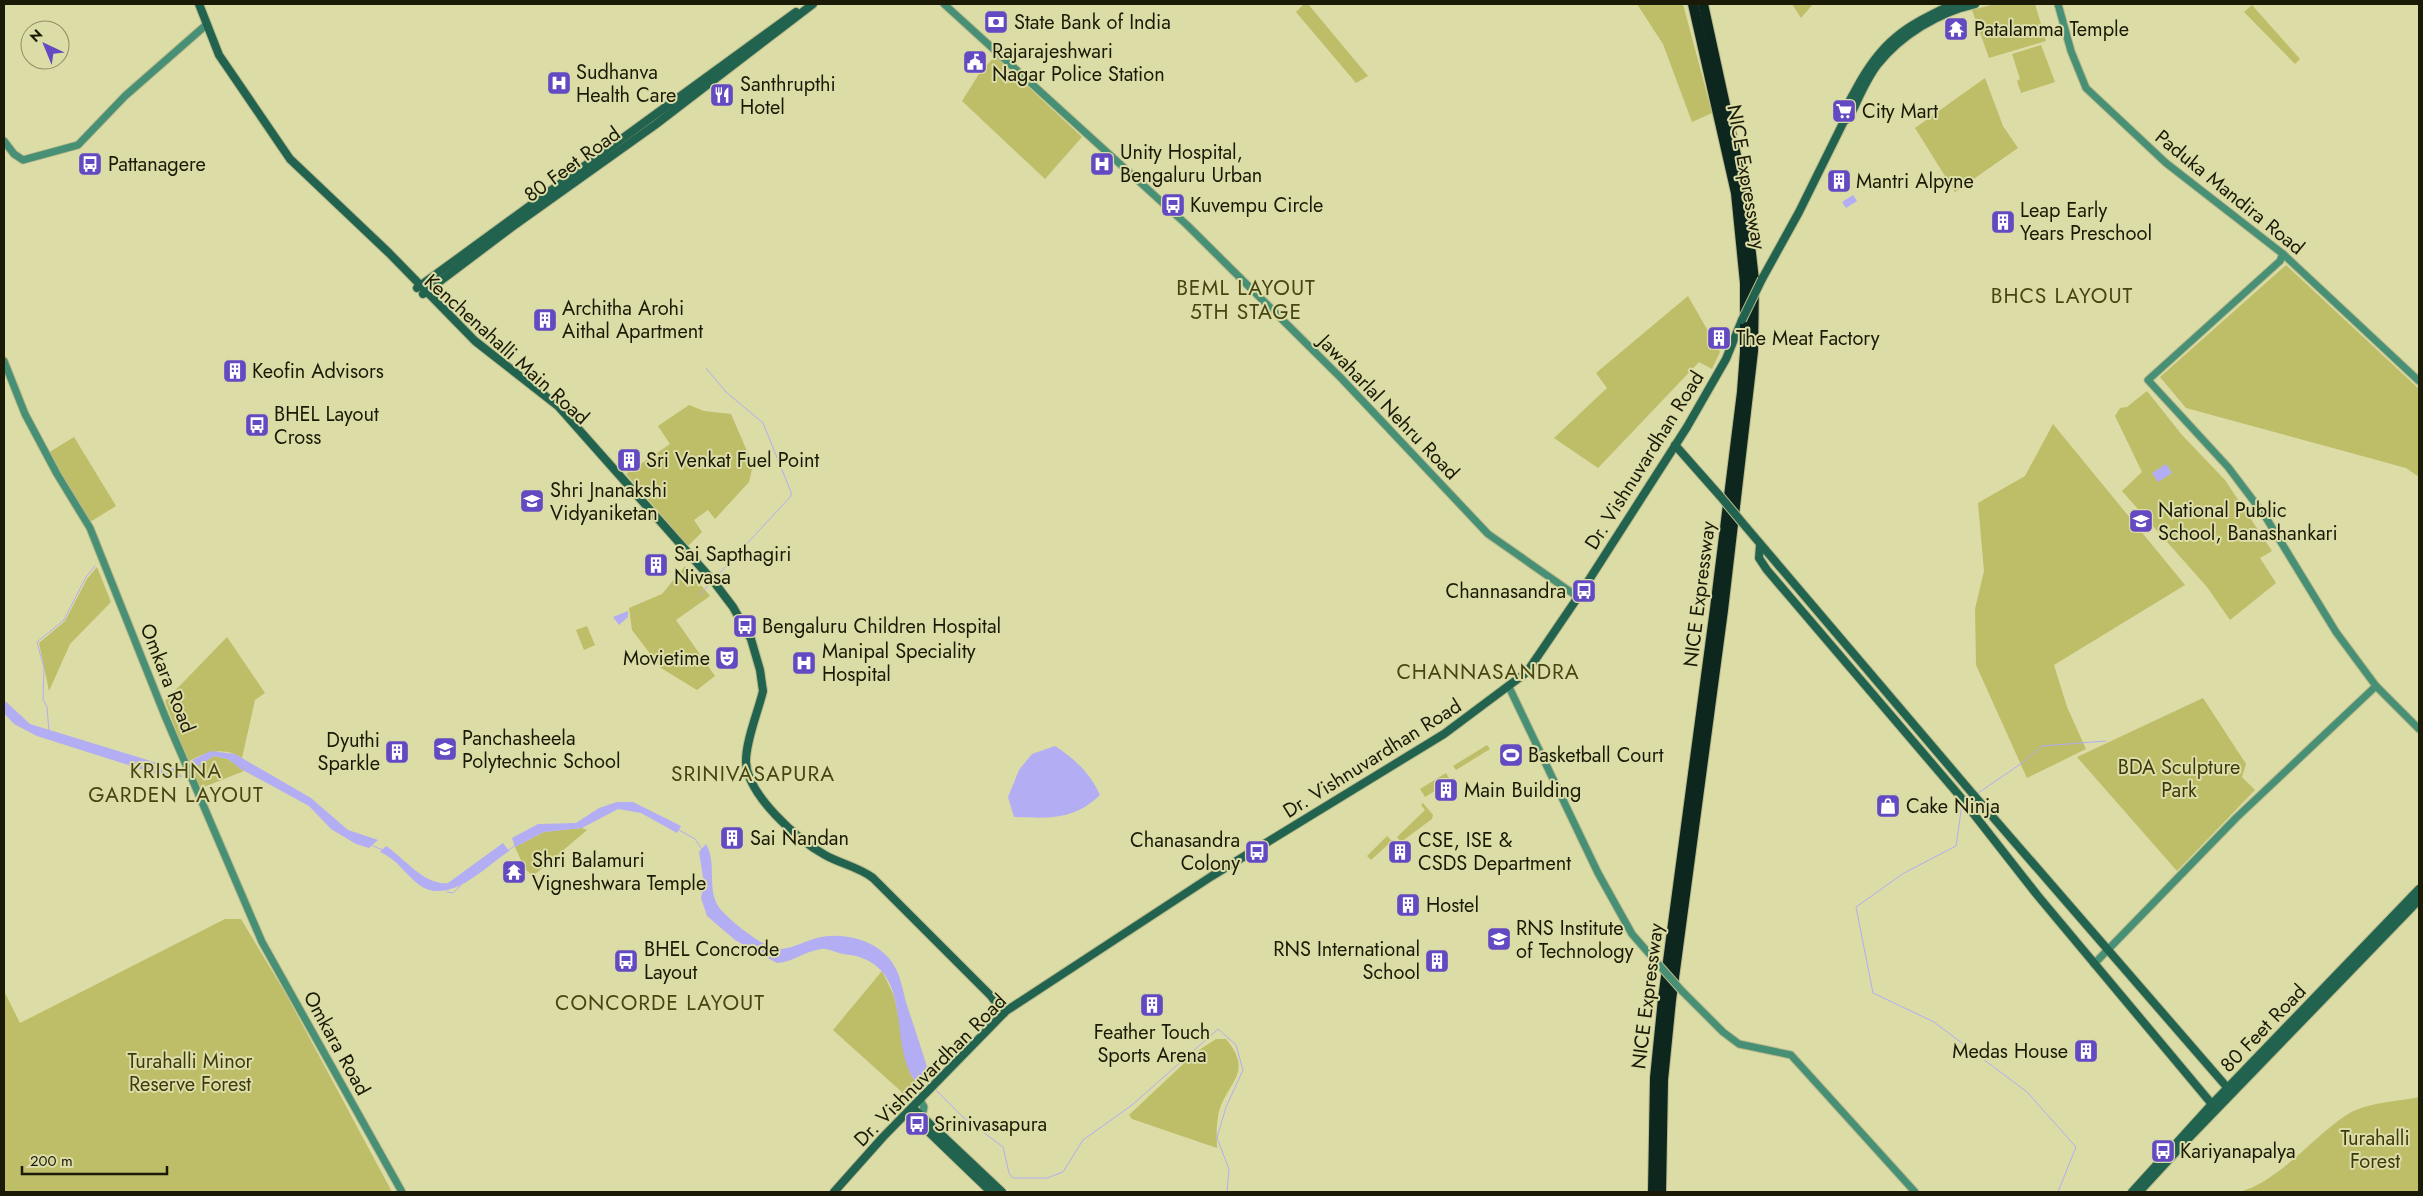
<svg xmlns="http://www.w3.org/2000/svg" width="2423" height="1196" font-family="Jost,sans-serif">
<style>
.green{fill:#bebd68}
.water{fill:#b3adf4}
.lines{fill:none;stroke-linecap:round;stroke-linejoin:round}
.stream{stroke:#b3adf4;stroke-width:1}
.tertiary-casing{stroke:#b9b98a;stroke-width:9}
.secondary-casing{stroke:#b9b98a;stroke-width:10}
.motorway-casing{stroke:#b9b98a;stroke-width:12}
.tertiary{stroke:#479076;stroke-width:7}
.secondary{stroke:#21634e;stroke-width:8}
.motorway{stroke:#0d271e;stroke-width:10}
.tertiary-bridge-casing{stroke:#b9b98a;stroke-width:9;stroke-linecap:butt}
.secondary-bridge-casing{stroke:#b9b98a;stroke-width:10;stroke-linecap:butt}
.tertiary-bridge{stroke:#479076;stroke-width:7}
.secondary-bridge{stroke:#21634e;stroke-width:8}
.labels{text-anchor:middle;stroke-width:4;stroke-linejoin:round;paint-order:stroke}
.poi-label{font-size:20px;fill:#1a1a06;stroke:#dcdca7;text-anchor:start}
.street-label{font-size:20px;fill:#1a1a06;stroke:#dcdca7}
.park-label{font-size:20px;fill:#3b3a0d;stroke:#dcdca7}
.neighbourhood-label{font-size:21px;letter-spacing:1px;fill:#464513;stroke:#dcdca7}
</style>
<rect width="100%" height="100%" fill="#dcdca7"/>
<g class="green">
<polygon points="1304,4 1308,4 1368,76 1356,83 1296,12"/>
<polygon points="1637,4 1683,4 1712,113 1692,122 1663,44"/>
<polygon points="1792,4 1813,4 1801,18"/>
<polygon points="1995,4 2035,4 2046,41 1989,58 1972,10"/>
<polygon points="2252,5 2300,59 2295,64 2244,12"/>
<polygon points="2041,45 2055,82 2021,93 2017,81 2020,79 2012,54"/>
<polygon points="995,56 1082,137 1045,179 962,101 979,74"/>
<polygon points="1985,78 2003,126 2018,148 1955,192 1915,128"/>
<polygon points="2286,265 2419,389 2419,477 2406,468 2186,408 2160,377"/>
<polygon points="1688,296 1720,352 1712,369 1699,362 1598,468 1554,438 1607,388 1596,373"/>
<polygon points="2147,391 2182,435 2225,480 2272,551 2260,558 2276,583 2230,620 2207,587 2122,491 2142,472 2115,416 2120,408 2127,407"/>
<polygon points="689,405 704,411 731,414 753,465 749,482 715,519 708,510 694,520 702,532 688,546 626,474 670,444 658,426"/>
<polygon points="2053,424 2185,585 2054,665 2067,707 2086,749 2027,778 1976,665 1975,609 1984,571 1978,503 2025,476"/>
<polygon points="74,437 116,506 90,522 48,453"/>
<polygon points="685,566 710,596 676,620 715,676 697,690 661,668 632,630 629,608 662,594"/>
<polygon points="97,567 111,602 70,644 49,691 39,643 65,621 87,579"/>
<polygon points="587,626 595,645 584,650 576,630"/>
<path d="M 227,637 L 265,693 L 255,700 L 242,758 C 224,746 205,752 188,762 L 165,701 Z"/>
<polygon points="2203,698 2246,764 2242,777 2255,790 2177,871 2077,757"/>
<polygon points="1510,744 1520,761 1511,766 1501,749"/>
<polygon points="1487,745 1490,749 1456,770 1453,766"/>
<polygon points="214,756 228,759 244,771 199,789 192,770"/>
<polygon points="1446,773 1451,781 1425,797 1420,789"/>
<polygon points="1423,803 1433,815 1432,819 1401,842 1397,837 1425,810 1421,805"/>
<polygon points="582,828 587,830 533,876 525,869 515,847 544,832"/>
<polygon points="1387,836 1392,841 1371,860 1367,856"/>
<polygon points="225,919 241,919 287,996 392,1192 4,1192 4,991 20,1023"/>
<polygon points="882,971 894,996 911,1075 916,1082 904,1094 833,1030"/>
<path d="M 1216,1039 L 1226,1039 C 1256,1075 1224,1083 1218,1117 C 1216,1127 1217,1138 1217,1148 L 1132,1119 L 1129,1115 L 1196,1052 Z"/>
<path d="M 2419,1097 L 2419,1192 L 2239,1192 C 2277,1183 2312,1138 2345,1116 C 2365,1102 2396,1102 2419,1097 Z"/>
</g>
<g class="water">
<polygon points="1853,195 1857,201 1846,208 1842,202"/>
<polygon points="2166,464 2172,473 2158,482 2152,473"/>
<polygon points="628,611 628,617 619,625 613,617"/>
<polygon points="4,700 30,724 177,769 182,777 166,777 37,736 14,724 4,713"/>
<path d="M 1055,746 C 1075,759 1090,773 1100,795 C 1073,821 1048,818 1014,817 L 1008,797 L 1019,770 L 1032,754 Z"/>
<polygon points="211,751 235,754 311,798 348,830 378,840 369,848 356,844 331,829 309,806 241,769 228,759 214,756 192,770 188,762"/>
<polygon points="617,802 633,802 681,826 677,833 641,813 618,809 582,828 544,832 515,847 512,838 538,824 576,823 599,808"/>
<path d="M 503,843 L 509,851 C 484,868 448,907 418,884 C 404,873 397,859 380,852 L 386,846 C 404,858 425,886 448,883 Z"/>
<path d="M 706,844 C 718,864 705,891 721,910 C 731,921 765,950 781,949 C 794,948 807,940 821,937 C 848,932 883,942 896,969 C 901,979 903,991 906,1002 C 913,1024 921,1047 928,1070 L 916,1082 C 888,1046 913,977 862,958 C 856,955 849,955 843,954 C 836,953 828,948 821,949 C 805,951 793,962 777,963 L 735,940 L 707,916 L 701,898 L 704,883 L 699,852 Z"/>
</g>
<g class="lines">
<g class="stream">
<polyline points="706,368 726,392 763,423 791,492 791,496 716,577"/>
<polyline points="699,596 711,582"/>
<polyline points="49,732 47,707 43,699 44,668 37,642 64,620 86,577 95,566"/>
<polyline points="1978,793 2025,761 2042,746 2106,741"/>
<polyline points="1962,804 1956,846 1904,873 1856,907 1873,993 1934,1022 2027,1092 2076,1147 2058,1192"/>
<polyline points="679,830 695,839 702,849"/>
<polyline points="373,846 383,850"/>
<polyline points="507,851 516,845"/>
<polyline points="447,892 453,893 462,884"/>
<polyline points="921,1075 930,1084"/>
<polyline points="935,1089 963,1117 1003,1147 1009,1173 1013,1178 1047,1178 1063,1172 1083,1140 1132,1105 1218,1029 1236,1045 1243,1070 1226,1107 1217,1138 1229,1169 1227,1192"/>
</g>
<defs>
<g id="tertiary">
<polyline points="944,4 1187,225 1341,378 1488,534 1578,597"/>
<polyline points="2058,4 2071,51 2086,88 2166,163 2283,254 2419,381"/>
<polyline points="4,141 14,154 23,160 78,145 125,96 206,25"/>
<polyline points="2283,254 2280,261 2148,380 2228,467 2265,516 2336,632 2376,686 2419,729"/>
<polyline points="4,361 25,414 57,474 90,528 165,716 262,942 402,1192"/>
<polyline points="1509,687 1598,873 1632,934 1659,965"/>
<polyline points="2094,964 2236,818 2376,686"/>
<polyline points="1682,991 1723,1032 1739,1044 1791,1055 1915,1192"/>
<polyline points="920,1100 924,1107 922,1116"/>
</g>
<g id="secondary">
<path d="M 199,4 L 219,55 L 290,159 L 389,253 L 475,341 L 558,406 L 714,582 L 733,607 L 751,639 L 760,670 L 763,691 C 758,712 746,740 746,761 C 746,794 798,840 825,855 C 841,864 859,867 873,878 L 991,996 L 1004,1013"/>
<path d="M 1844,121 C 1843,110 1851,99 1856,89 C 1882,40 1905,27 1953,4"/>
<path d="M 1762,279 L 1799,212 L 1844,121 L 1849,118 C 1858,100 1866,79 1878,64 C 1901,35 1939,12 1975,4"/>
<polyline points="417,288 796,12"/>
<polyline points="423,294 512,227 655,125 813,4"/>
<polyline points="1675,445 1720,496"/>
<polyline points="1746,527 1972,793 2232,1093"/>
<polyline points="1760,545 1759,558 1767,570 1958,794 2038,896 2216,1109"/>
<polyline points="913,1108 1002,1192"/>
<polyline points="908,1112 991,1192"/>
<polyline points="834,1192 883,1137 1006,1011 1212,876 1444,734 1527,672 1578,597 1687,427 1726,359 1742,320"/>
<polyline points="2132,1192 2212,1104 2419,889"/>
<polyline points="2139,1192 2187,1140 2419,900"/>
</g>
<g id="motorway">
<polyline points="1653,1192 1655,1078 1663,999 1715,609 1742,392 1745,352 1745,283 1736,193 1693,4"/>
<polyline points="1661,1192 1663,1080 1671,1000 1723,610 1753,351 1754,280 1744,192 1703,4"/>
</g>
</defs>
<use href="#tertiary" class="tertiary-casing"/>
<use href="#secondary" class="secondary-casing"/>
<use href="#motorway" class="motorway-casing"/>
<use href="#tertiary" class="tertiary"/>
<use href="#secondary" class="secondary"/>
<use href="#motorway" class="motorway"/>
<defs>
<polyline id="tertiary-bridge" points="1659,965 1682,991"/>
<g id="secondary-bridge">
<polyline points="1742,320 1762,279"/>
<polyline points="1720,496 1746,527"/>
</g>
</defs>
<use href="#tertiary-bridge" class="tertiary-bridge-casing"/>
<use href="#secondary-bridge" class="secondary-bridge-casing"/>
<use href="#tertiary-bridge" class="tertiary-bridge"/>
<use href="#secondary-bridge" class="secondary-bridge"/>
</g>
<defs>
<symbol id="bank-square" viewBox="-11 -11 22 22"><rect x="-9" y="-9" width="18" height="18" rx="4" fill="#6349c2" stroke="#dcdca7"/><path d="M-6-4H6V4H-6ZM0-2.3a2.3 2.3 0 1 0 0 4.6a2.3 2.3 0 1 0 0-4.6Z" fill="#fff"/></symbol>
<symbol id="temple-square" viewBox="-11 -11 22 22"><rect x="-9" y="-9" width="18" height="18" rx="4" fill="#6349c2" stroke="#dcdca7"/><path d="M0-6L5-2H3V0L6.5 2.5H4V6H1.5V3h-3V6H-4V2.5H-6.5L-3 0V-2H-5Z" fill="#fff"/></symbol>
<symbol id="civic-square" viewBox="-11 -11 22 22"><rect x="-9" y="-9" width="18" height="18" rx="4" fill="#6349c2" stroke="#dcdca7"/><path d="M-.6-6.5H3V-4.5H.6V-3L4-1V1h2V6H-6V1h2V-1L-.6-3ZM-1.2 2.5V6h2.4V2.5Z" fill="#fff"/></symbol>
<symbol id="hospital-square" viewBox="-11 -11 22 22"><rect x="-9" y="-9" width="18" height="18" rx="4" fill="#6349c2" stroke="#dcdca7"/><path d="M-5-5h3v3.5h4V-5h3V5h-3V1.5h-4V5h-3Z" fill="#fff"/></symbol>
<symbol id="restaurant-square" viewBox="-11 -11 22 22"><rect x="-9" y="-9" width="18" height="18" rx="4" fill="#6349c2" stroke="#dcdca7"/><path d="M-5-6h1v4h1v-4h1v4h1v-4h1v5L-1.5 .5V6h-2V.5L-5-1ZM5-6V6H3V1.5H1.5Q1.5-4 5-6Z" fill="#fff"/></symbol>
<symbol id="supermarket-square" viewBox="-11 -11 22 22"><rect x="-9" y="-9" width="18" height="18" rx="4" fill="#6349c2" stroke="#dcdca7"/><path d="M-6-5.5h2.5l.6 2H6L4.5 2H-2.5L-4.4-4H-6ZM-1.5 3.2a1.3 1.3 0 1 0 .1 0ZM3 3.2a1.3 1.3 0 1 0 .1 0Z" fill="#fff"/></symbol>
<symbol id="bus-square" viewBox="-11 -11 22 22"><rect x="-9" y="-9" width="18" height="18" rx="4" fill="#6349c2" stroke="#dcdca7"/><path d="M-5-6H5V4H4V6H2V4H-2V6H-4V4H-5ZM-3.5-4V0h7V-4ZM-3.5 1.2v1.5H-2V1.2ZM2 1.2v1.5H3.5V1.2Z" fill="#fff"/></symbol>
<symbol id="building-square" viewBox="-11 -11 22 22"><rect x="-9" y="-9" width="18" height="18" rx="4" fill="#6349c2" stroke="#dcdca7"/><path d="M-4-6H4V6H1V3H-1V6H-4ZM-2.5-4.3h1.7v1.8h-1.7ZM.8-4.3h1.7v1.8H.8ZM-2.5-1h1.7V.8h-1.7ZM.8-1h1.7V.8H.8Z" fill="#fff"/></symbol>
<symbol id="school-square" viewBox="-11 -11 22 22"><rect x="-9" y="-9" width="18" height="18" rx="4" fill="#6349c2" stroke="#dcdca7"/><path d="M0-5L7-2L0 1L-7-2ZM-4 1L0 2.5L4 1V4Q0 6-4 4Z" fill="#fff"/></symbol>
<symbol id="theatre-square" viewBox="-11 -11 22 22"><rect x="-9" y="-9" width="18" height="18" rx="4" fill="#6349c2" stroke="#dcdca7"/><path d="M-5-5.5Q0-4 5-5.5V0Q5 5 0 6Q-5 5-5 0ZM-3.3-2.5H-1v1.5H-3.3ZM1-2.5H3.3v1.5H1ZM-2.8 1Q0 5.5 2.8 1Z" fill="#fff"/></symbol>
<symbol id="university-square" viewBox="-11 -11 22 22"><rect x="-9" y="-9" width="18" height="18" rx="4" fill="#6349c2" stroke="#dcdca7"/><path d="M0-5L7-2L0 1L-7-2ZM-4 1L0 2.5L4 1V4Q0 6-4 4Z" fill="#fff"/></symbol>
<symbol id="stadium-square" viewBox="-11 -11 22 22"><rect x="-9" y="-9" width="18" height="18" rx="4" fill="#6349c2" stroke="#dcdca7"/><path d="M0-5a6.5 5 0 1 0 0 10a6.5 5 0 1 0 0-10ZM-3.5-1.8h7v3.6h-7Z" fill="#fff"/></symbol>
<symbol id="shop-square" viewBox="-11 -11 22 22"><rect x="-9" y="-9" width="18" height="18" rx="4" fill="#6349c2" stroke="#dcdca7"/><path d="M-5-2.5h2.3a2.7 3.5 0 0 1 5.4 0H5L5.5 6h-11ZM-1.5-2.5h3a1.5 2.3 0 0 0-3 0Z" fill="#fff"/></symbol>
</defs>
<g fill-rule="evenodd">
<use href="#bank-square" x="982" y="8" width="28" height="28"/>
<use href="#temple-square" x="1942" y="15" width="28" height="28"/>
<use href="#civic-square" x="961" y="48" width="28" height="28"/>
<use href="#hospital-square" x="545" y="69" width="28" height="28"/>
<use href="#restaurant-square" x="708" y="81" width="28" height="28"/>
<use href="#supermarket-square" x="1830" y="97" width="28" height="28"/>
<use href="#bus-square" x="76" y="150" width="28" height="28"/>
<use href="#hospital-square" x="1088" y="150" width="28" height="28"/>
<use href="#building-square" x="1825" y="167" width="28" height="28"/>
<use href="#bus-square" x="1159" y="191" width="28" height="28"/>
<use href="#building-square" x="1989" y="208" width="28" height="28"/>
<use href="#building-square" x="531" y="306" width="28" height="28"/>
<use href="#building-square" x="1705" y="324" width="28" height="28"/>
<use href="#building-square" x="221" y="357" width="28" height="28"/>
<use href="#bus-square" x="243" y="411" width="28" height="28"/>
<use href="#building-square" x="615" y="446" width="28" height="28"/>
<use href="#school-square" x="518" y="487" width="28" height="28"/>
<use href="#school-square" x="2127" y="507" width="28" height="28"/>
<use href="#building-square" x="642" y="551" width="28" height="28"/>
<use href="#bus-square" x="1570" y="577" width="28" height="28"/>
<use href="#bus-square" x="731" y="612" width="28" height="28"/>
<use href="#theatre-square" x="713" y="644" width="28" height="28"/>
<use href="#hospital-square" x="790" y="649" width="28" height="28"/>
<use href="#university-square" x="431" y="735" width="28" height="28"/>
<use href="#building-square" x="383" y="738" width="28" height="28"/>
<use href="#stadium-square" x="1497" y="741" width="28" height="28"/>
<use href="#building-square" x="1432" y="776" width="28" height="28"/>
<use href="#shop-square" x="1874" y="792" width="28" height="28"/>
<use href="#building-square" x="718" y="824" width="28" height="28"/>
<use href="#bus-square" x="1243" y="838" width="28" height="28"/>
<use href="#building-square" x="1386" y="838" width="28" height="28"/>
<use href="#temple-square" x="500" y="858" width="28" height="28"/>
<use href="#building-square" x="1394" y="891" width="28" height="28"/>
<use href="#university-square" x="1485" y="925" width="28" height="28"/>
<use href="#bus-square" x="612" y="947" width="28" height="28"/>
<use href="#building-square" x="1423" y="947" width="28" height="28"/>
<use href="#building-square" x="1138" y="991" width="28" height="28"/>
<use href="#building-square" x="2072" y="1037" width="28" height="28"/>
<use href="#bus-square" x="903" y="1110" width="28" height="28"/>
<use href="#bus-square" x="2149" y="1137" width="28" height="28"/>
</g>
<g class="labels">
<g class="poi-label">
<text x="1014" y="29">State Bank of India</text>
<text x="1974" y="36">Patalamma Temple</text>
<text x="992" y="58">Rajarajeshwari<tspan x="992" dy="23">Nagar Police Station</tspan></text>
<text x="576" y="79">Sudhanva<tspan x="576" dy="23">Health Care</tspan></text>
<text x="740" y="91">Santhrupthi<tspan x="740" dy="23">Hotel</tspan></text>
<text x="1862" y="118">City Mart</text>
<text x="1120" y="159">Unity Hospital,<tspan x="1120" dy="23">Bengaluru Urban</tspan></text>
<text x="108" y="171">Pattanagere</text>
<text x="1856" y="188">Mantri Alpyne</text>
<text x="1190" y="212">Kuvempu Circle</text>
<text x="2020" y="217">Leap Early<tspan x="2020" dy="23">Years Preschool</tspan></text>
<text x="562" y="315">Architha Arohi<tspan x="562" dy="23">Aithal Apartment</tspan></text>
<text x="1736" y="345">The Meat Factory</text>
<text x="252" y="378">Keofin Advisors</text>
<text x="274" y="421">BHEL Layout<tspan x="274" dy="23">Cross</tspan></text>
<text x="646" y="467">Sri Venkat Fuel Point</text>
<text x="550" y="497">Shri Jnanakshi<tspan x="550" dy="23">Vidyaniketan</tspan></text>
<text x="2158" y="517">National Public<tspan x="2158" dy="23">School, Banashankari</tspan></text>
<text x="674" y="561">Sai Sapthagiri<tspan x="674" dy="23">Nivasa</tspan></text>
<text x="1566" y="598" text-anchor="end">Channasandra</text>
<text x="762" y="633">Bengaluru Children Hospital</text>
<text x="822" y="658">Manipal Speciality<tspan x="822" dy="23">Hospital</tspan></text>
<text x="710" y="665" text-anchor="end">Movietime</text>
<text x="462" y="745">Panchasheela<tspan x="462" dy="23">Polytechnic School</tspan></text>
<text x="380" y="747" text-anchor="end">Dyuthi<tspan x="380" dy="23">Sparkle</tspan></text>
<text x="1528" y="762">Basketball Court</text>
<text x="1464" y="797">Main Building</text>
<text x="1906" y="813">Cake Ninja</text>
<text x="750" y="845">Sai Nandan</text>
<text x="1240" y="847" text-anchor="end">Chanasandra<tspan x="1240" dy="23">Colony</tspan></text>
<text x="1418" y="847">CSE, ISE &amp;<tspan x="1418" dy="23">CSDS Department</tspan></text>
<text x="532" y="867">Shri Balamuri<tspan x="532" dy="23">Vigneshwara Temple</tspan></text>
<text x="1426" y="912">Hostel</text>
<text x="1516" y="935">RNS Institute<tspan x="1516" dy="23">of Technology</tspan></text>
<text x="644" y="956">BHEL Concrode<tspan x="644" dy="23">Layout</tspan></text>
<text x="1420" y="956" text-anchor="end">RNS International<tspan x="1420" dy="23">School</tspan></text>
<text x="1152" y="1039" text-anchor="middle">Feather Touch<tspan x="1152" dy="23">Sports Arena</tspan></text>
<text x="2068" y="1058" text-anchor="end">Medas House</text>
<text x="934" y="1131">Srinivasapura</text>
<text x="2180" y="1158">Kariyanapalya</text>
</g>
<g class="street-label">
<text transform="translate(572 164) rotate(-36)" y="7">80 Feet Road</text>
<text transform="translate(1747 177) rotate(80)" y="7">NICE Expressway</text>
<text transform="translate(2230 192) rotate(39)" y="7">Paduka Mandira Road</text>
<text transform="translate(507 349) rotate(42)" y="7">Kenchenahalli Main Road</text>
<text transform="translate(1389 407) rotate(46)" y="7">Jawaharlal Nehru Road</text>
<text transform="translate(1644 460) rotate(-58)" y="7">Dr. Vishnuvardhan Road</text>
<text transform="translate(1699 594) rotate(-83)" y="7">NICE Expressway</text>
<text transform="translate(168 678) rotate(68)" y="7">Omkara Road</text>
<text transform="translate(1372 758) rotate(-32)" y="7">Dr. Vishnuvardhan Road</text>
<text transform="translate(1647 996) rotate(-83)" y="7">NICE Expressway</text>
<text transform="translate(2263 1028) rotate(-46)" y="7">80 Feet Road</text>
<text transform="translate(337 1043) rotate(61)" y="7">Omkara Road</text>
<text transform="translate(930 1070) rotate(-45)" y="7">Dr. Vishnuvardhan Road</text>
</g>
<g class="park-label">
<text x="2179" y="774">BDA Sculpture<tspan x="2179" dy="23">Park</tspan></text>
<text x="190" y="1068">Turahalli Minor<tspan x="190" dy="23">Reserve Forest</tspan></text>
<text x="2375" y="1145">Turahalli<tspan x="2375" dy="23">Forest</tspan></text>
</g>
<g class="neighbourhood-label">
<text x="1246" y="295">BEML LAYOUT<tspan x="1246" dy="24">5TH STAGE</tspan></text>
<text x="2062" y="303">BHCS LAYOUT</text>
<text x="1488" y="679">CHANNASANDRA</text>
<text x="176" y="778">KRISHNA<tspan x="176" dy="24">GARDEN LAYOUT</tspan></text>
<text x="753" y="781">SRINIVASAPURA</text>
<text x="660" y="1010">CONCORDE LAYOUT</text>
</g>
</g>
<rect width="2423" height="1196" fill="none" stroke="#1a1a06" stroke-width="10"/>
<g transform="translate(45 45) rotate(316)"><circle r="24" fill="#dcdca7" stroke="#8e8e67"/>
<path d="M0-4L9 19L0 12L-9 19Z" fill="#6349c2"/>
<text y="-8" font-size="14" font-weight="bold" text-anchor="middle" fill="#1a1a06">N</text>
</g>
<path d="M22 1166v8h145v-8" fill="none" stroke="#1a1a06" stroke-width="2.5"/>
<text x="30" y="1166" font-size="15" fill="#1a1a06" stroke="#dcdca7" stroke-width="4" paint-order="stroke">200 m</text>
</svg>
